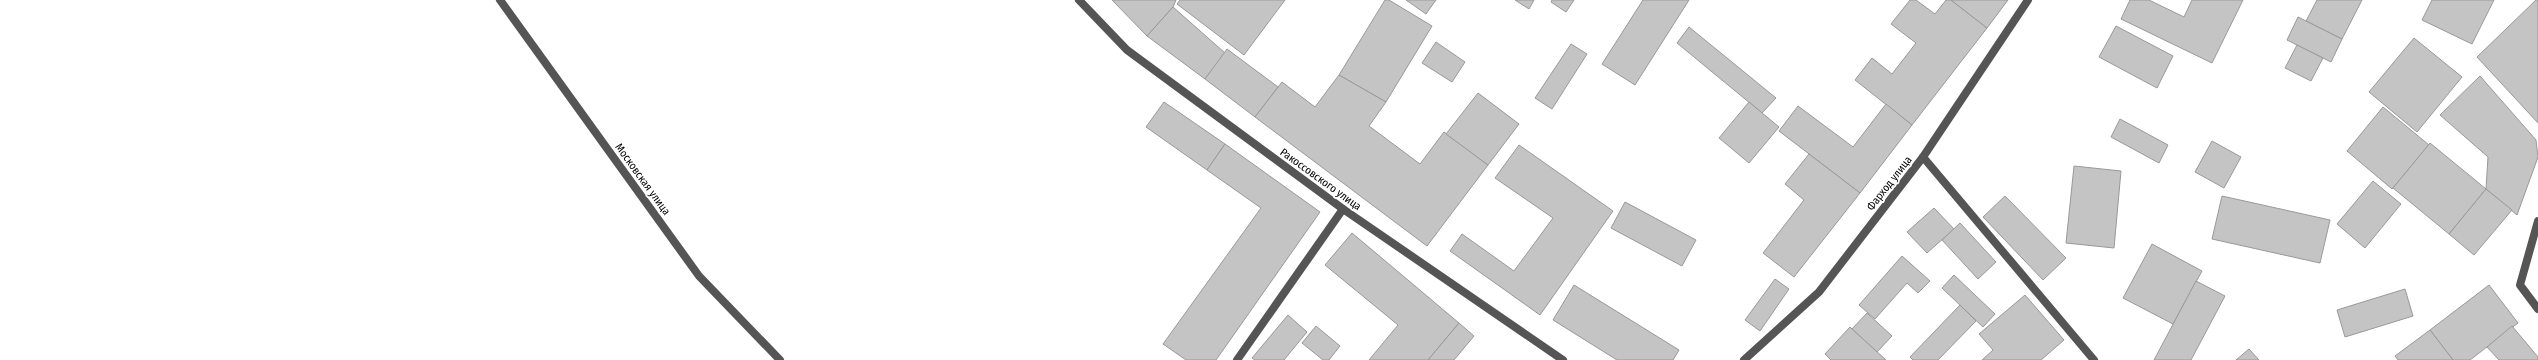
<svg xmlns="http://www.w3.org/2000/svg" width="2538" height="360" font-family="'Fira Sans Condensed',sans-serif">
<style>
.building{fill:#c4c4c4;stroke:#999}
.lines{fill:none;stroke-linecap:round;stroke-linejoin:round}
.minor{stroke:#555;stroke-width:8}
.labels{text-anchor:middle;stroke-width:3.5;stroke-linejoin:round;paint-order:stroke}
.street-label{font-size:11px;fill:#000;stroke:#fff}
</style>
<rect width="100%" height="100%" fill="#fff"/>
<g class="building">
<polygon points="1112,0 1176,0 1173,7 1147,36"/>
<polygon points="1180,0 1285,0 1244,55 1177,4"/>
<polygon points="1385,0 1389,0 1432,26 1386,102 1339,75"/>
<polygon points="1406,0 1436,0 1426,14"/>
<polygon points="1515,0 1534,0 1529,9"/>
<polygon points="1552,0 1574,0 1566,12 1551,2"/>
<polygon points="1643,0 1689,0 1635,85 1602,64"/>
<polygon points="1910,0 1916,0 1935,14 1946,0 1951,0 1987,28 1912,125 1855,80 1872,58 1892,74 1916,43 1891,24"/>
<polygon points="1951,0 2008,0 1987,28"/>
<polygon points="2130,0 2149,0 2184,17 2192,0 2243,0 2212,63 2121,19"/>
<polygon points="2317,0 2362,0 2342,39 2306,21"/>
<polygon points="2432,0 2494,0 2472,44 2422,20"/>
<polygon points="2536,0 2538,0 2538,123 2477,57"/>
<polygon points="1173,7 1225,53 1205,79 1147,36"/>
<polygon points="2298,17 2342,39 2331,62 2287,40"/>
<polygon points="2116,26 2173,56 2157,88 2099,57"/>
<polygon points="1689,27 1776,98 1762,113 1677,43"/>
<polygon points="2414,38 2462,77 2417,132 2369,92"/>
<polygon points="1436,42 1465,62 1452,82 1422,63"/>
<polygon points="1571,44 1587,54 1552,109 1535,98"/>
<polygon points="2297,45 2323,58 2311,81 2285,68"/>
<polygon points="1227,49 1278,87 1255,117 1205,79"/>
<polygon points="1339,75 1386,102 1369,126 1420,164 1444,132 1488,165 1427,246 1255,117 1282,82 1315,107"/>
<polygon points="2480,76 2536,140 2538,157 2517,215 2486,189 2488,157 2440,115"/>
<polygon points="1478,93 1519,124 1488,165 1446,134"/>
<polygon points="1164,102 1225,144 1207,170 1146,127"/>
<polygon points="1749,102 1779,127 1749,163 1719,138"/>
<polygon points="1886,104 1912,125 1860,193 1779,131 1798,106 1853,147"/>
<polygon points="2383,107 2429,145 2392,189 2347,151"/>
<polygon points="2120,119 2168,145 2159,163 2111,137"/>
<polygon points="2212,141 2241,157 2224,188 2195,172"/>
<polygon points="2430,143 2486,189 2449,234 2393,188"/>
<polygon points="1225,144 1320,212 1216,360 1186,360 1163,344 1261,208 1207,170"/>
<polygon points="1519,145 1613,211 1540,315 1450,251 1462,234 1514,271 1553,218 1495,178"/>
<polygon points="1809,154 1860,193 1794,277 1763,253 1804,200 1785,184"/>
<polygon points="2074,166 2121,171 2114,248 2066,243"/>
<polygon points="2373,181 2401,204 2365,248 2337,224"/>
<polygon points="2486,189 2512,210 2474,255 2449,234"/>
<polygon points="2005,196 2066,258 2043,280 1983,217"/>
<polygon points="2222,196 2330,220 2320,263 2212,239"/>
<polygon points="1625,202 1696,240 1682,266 1611,228"/>
<polygon points="1934,208 1954,229 1927,253 1907,232"/>
<polygon points="1960,223 1996,262 1978,279 1942,240"/>
<polygon points="1352,233 1459,323 1428,360 1369,360 1398,325 1325,265"/>
<polygon points="2152,244 2202,271 2173,324 2123,298"/>
<polygon points="1902,256 1930,281 1918,293 1907,283 1875,319 1859,305"/>
<polygon points="1954,275 1995,314 1983,327 1942,288"/>
<polygon points="1775,279 1789,289 1760,331 1745,320"/>
<polygon points="2196,281 2225,296 2191,360 2154,360"/>
<polygon points="1574,285 1679,350 1673,360 1617,360 1553,320"/>
<polygon points="2489,285 2518,323 2470,360 2453,360 2430,330"/>
<polygon points="2405,289 2413,316 2345,337 2337,310"/>
<polygon points="2025,295 2064,340 2041,360 1982,360 1993,350 1979,334"/>
<polygon points="1960,305 1976,321 1938,360 1913,360 1910,357"/>
<polygon points="1867,313 1892,336 1877,352 1852,329"/>
<polygon points="1288,315 1307,332 1284,360 1255,360 1252,358"/>
<polygon points="1459,323 1474,336 1454,360 1428,360"/>
<polygon points="1316,326 1340,346 1329,360 1323,360 1302,343"/>
<polygon points="2512,326 2538,357 2538,360 2499,360 2487,347"/>
<polygon points="1850,327 1852,329 1886,360 1831,360 1825,354"/>
<polygon points="2430,330 2453,360 2398,360 2395,356"/>
<polygon points="2249,349 2259,360 2236,360"/>
</g>
<g class="lines">
<g class="minor">
<polyline points="500,0 699,276 780,360"/>
<polyline points="1079,0 1127,50 1343,209 1563,360"/>
<polyline points="1923,157 2094,360"/>
<polyline points="2538,221 2520,285 2538,309"/>
<polyline points="1237,360 1343,209"/>
<polyline points="1744,360 1819,292 1923,157 2028,0"/>
</g>
</g>
<g class="labels">
<g class="street-label">
<text transform="translate(643 179) rotate(54)" y="4">Московская улица</text>
<text transform="translate(1321 179) rotate(36)" y="4">Ракоссовского улица</text>
<text transform="translate(1889 183) rotate(-52)" y="4">Фарход улица</text>
</g>
</g>
</svg>
